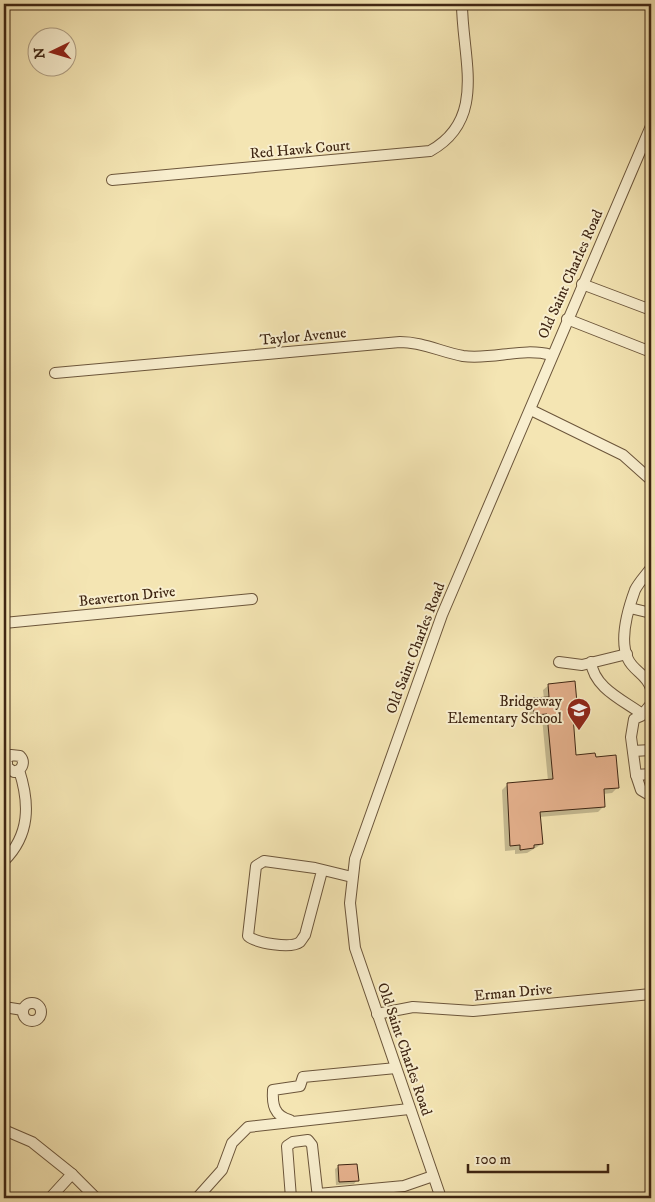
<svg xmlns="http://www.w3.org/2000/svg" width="655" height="1202" font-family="'IM FELL DW Pica',serif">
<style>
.shadow{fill:#0003}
.building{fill:#e4b08c;stroke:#3f2613}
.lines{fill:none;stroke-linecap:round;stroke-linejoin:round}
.minor-casing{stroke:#6c563b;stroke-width:12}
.minor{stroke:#f8eece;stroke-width:10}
.labels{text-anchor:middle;stroke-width:4;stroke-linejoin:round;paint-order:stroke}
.street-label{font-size:15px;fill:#3f2613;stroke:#f8eece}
.poi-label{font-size:15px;fill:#3f2613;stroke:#f8eece;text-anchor:end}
</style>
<rect width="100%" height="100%" fill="#f4e5b3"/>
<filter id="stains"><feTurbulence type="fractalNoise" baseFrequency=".004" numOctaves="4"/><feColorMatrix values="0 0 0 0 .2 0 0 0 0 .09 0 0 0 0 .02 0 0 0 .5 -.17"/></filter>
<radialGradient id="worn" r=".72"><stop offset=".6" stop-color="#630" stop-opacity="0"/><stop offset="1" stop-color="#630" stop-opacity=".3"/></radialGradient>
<g class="shadow">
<polygon points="549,685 576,702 571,707 575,756 618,787 612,793 603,794 604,806 598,812 539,817 542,844 527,853 515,854 515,850 505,851 502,790 507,785 548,781 542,718 529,719 528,705 533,700 544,699 543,690"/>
<polygon points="339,1166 357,1180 354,1184 336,1185 335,1169"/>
</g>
<g class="building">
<polygon points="575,681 577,703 572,703 576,755 595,753 596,757 616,755 619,788 604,789 605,807 540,812 543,844 534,845 534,848 520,850 520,845 510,846 507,783 553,779 547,714 534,715 533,698 549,697 548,684"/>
<polygon points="357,1164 359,1181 339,1182 338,1165"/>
</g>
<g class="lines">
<defs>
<g id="minor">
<path d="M 112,180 L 430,151 C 488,119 462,57 462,4"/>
<polyline points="582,284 651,310"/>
<polyline points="567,319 651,352"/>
<path d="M 55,373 L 400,342 C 423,342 441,352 463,356 C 493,360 523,347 551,355"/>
<polyline points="531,410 623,455 651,480"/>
<path d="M 651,568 C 646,575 639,582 635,590 C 628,609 619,640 628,659 C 633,671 648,675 651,689"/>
<polyline points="630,608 651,613"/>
<polyline points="4,623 252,599"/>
<polyline points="559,662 582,665 627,654"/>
<path d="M 591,662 C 594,688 623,700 642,714"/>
<polyline points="651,704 641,716 634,719 631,737 636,775 651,774"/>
<polyline points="633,751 651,750"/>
<polyline points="636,775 641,790 651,796"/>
<path d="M 4,861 C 30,835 30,804 19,770 C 24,766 24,760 20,756 L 11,755 L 7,759 L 7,767 L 14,772 L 19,770"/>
<path d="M 322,871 L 305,935 C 304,936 301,941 300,942 C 291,949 256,943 248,936 L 256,866 L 264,861 L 315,868 L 352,877"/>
<circle cx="32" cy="1012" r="9"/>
<polyline points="4,1007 23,1010"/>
<polyline points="377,1014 413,1007 473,1011 651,994"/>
<path d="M 290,1120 C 274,1116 272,1104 273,1090 L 300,1086 L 303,1077 L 396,1068"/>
<polyline points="4,1130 32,1142 72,1174 96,1198"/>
<polyline points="318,1194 404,1186 433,1176"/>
<polyline points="50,1198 72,1174"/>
<polyline points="197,1198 222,1170 232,1143 248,1127 409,1109"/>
<polyline points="291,1198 287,1146 293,1142 308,1140 312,1145 318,1198"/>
<polyline points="441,1198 355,948 350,903 355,859 442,615 651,126"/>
</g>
</defs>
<use href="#minor" class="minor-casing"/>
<use href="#minor" class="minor"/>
</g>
<defs>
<symbol id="school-pin" viewBox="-11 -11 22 30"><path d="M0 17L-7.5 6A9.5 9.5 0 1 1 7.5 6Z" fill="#8f2418" stroke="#f8eece"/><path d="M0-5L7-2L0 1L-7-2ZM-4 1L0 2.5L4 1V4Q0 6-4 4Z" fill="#fff"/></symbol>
</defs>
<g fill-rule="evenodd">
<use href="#school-pin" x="565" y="696" width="28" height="38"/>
</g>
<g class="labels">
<g class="street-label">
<text transform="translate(300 149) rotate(-5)" y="5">Red Hawk Court</text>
<text transform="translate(570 274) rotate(-66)" y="5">Old Saint Charles Road</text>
<text transform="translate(303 336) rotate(-5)" y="5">Taylor Avenue</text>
<text transform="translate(127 596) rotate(-6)" y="5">Beaverton Drive</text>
<text transform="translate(415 648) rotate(-69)" y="5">Old Saint Charles Road</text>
<text transform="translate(513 992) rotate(-5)" y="5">Erman Drive</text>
<text transform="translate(405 1049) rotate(71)" y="5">Old Saint Charles Road</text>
</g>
<g class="poi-label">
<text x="562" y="706">Bridgeway<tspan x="562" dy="17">Elementary School</tspan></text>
</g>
</g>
<rect width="655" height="1202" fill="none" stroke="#f4e5b3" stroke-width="20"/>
<rect x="5" y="5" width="645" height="1192" fill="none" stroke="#3f2613" stroke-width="2.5"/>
<rect x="10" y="10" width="635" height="1182" fill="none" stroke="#3f2613"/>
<g transform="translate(52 52) rotate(265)"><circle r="24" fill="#f8eece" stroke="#ae9e83"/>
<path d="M0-4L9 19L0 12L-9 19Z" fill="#8f2418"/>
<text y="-8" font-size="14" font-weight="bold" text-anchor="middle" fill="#3f2613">N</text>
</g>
<path d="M468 1164v8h140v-8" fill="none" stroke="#3f2613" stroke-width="2.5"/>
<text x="475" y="1164" font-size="15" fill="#3f2613" stroke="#f8eece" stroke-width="4" paint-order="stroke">100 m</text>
<rect width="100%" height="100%" filter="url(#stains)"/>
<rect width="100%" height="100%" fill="url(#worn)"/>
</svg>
